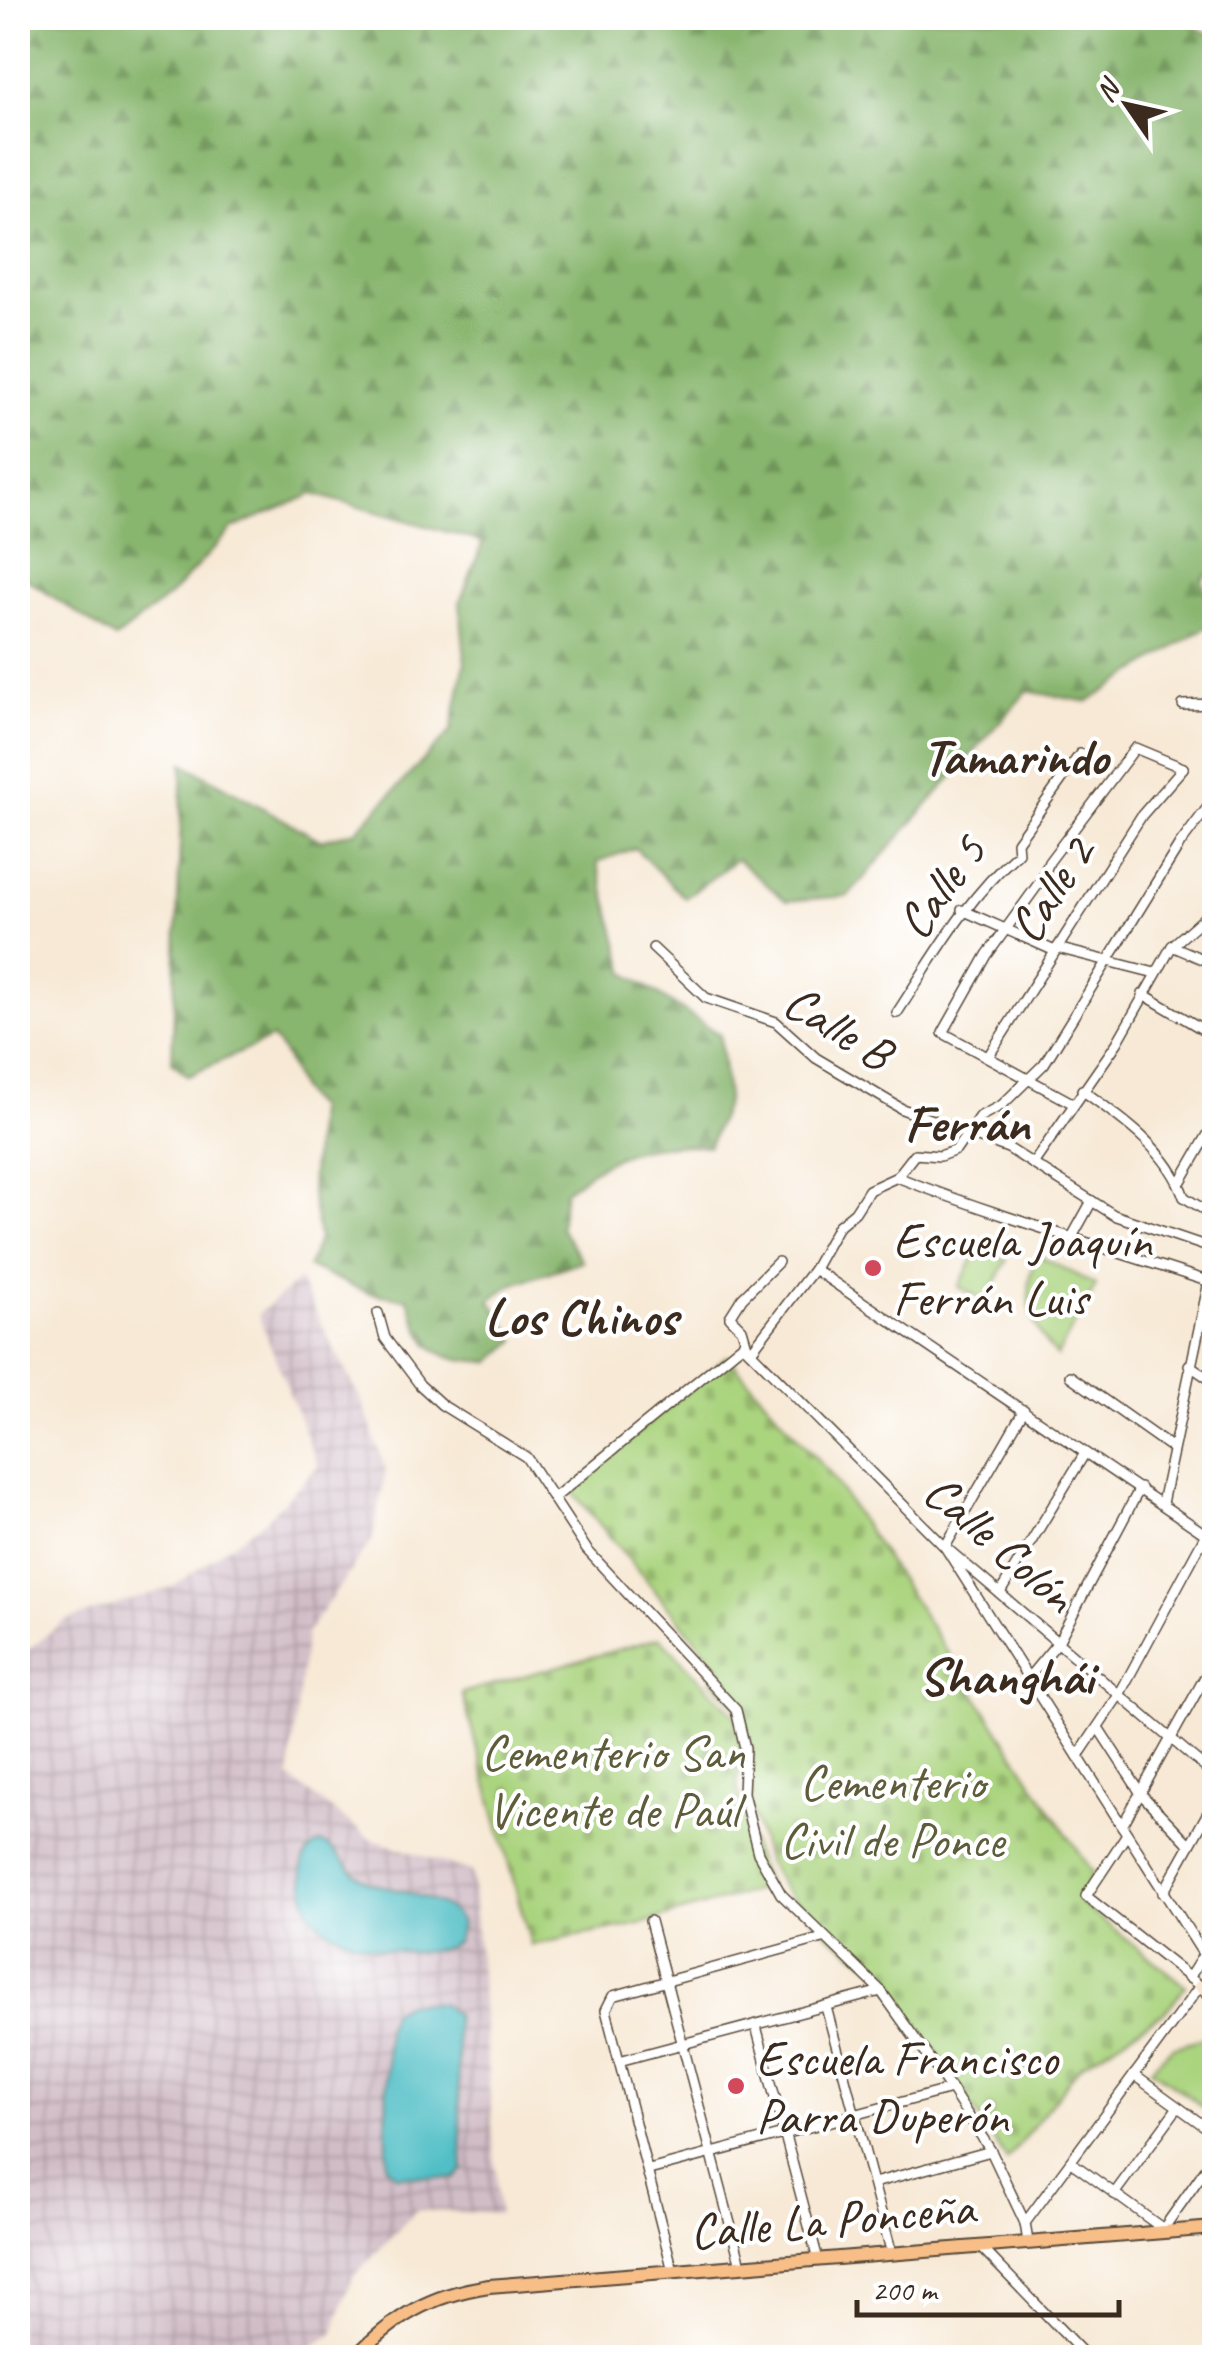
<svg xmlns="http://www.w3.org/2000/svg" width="1232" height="2375" font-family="Caveat,sans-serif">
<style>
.industrial{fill:url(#industrial-grid)}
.forest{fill:url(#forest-firs);stroke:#627046;stroke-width:2.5}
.cemetery{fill:url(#cemetery-stones);stroke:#737f4e;stroke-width:2.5}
.green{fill:#abd47f;stroke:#737f4e;stroke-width:2.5}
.water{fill:#51bfc6;stroke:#467472;stroke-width:2.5}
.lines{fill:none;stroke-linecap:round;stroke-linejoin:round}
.street-casing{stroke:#574739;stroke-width:12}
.secondary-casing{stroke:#574739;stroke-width:15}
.primary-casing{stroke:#574739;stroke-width:16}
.street{stroke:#fff;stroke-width:9}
.secondary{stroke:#fce5cf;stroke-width:11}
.primary{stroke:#f7be87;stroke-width:12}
.poi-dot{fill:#d1495b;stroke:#fff;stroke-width:4}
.labels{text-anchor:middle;stroke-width:8;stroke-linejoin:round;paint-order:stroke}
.street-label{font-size:50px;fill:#3b2a1e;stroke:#fff}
.poi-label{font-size:50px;fill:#3b2a1e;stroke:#fff;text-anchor:start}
.park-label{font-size:50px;fill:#5d5d3b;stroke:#fff}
.neighbourhood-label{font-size:52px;font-weight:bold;fill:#3b2a1e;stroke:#fff}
</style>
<defs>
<pattern id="industrial-grid" width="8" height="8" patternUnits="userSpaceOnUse" patternTransform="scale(2.5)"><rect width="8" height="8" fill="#d2bdc7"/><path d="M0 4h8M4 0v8" fill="none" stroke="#ac9aa1"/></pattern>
<pattern id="forest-firs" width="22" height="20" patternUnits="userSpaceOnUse" patternTransform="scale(2.5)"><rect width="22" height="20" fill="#88b66e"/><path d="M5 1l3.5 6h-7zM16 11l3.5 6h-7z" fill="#70945a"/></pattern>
<pattern id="cemetery-stones" width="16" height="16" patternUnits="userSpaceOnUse" patternTransform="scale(2.5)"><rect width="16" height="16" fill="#abd47f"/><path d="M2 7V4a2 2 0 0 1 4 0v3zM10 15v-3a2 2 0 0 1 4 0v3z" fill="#94b66d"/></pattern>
</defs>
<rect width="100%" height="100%" fill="#fff"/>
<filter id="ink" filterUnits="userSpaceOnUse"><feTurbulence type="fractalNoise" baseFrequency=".01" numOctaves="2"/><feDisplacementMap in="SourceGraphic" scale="20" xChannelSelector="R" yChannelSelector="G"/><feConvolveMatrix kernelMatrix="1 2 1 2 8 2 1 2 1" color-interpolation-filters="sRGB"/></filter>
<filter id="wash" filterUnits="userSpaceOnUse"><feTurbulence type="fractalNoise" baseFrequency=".0048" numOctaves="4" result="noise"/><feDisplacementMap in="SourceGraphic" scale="40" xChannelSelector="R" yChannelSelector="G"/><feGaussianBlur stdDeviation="2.25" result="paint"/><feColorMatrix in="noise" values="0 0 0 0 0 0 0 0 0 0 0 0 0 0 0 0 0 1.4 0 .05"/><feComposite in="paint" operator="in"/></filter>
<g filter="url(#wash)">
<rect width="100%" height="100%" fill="#f7e9d5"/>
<polygon class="industrial" points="299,1280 363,1404 386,1470 373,1539 306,1634 289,1778 371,1839 472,1872 499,2214 417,2210 352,2278 333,2334 295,2357 18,2358 18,1657 64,1621 172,1587 264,1521 318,1466 258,1314"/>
<path class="forest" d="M 18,18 L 1179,18 L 1214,37 L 1214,570 L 1202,579 L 1214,622 L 1088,702 L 1027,691 L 848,896 L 786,901 L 737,859 L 685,898 L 635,848 L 597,862 L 626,973 L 720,1035 L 727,1099 L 709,1146 C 640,1143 620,1148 565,1191 L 560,1227 L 582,1261 L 511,1285 L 490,1300 L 516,1340 L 491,1362 C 432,1359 427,1352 408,1299 L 369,1293 L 308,1267 L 319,1238 L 311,1193 L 316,1108 C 291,1089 294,1060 272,1038 L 188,1076 L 172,1062 L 183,763 L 320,840 L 356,831 L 451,731 L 465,661 L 460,602 L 483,542 L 313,494 L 233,528 L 169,596 L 115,639 L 18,573 Z"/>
<g class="cemetery">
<polygon points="727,1356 831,1475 1093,1874 1078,1901 1186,1986 1165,2012 1080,2066 1007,2160 883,1973 831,1937 785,1890 766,1859 749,1799 751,1747 747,1726 741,1710 711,1679 721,1670 571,1490"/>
<polygon points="660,1638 735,1715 741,1748 737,1787 754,1854 769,1887 640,1924 531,1945 462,1693"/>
</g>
<g class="green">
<polygon points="979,1246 1007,1260 986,1301 959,1287"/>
<path d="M 1037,1255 L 1096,1285 L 1057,1356 C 1028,1327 1022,1292 1037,1255 Z"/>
<polygon points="1214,2035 1214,2115 1151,2068 1172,2047"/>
</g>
<g class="water">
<path d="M 320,1843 C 339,1847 349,1874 369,1882 C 394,1891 452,1898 461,1924 L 457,1941 C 430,1965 340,1946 316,1920 C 305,1909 305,1890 303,1875 C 301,1861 306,1850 320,1843 Z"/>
<polygon points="406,2003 442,2003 455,2015 463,2169 454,2179 396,2175 387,2166 386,2026 392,2011"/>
</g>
</g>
<g filter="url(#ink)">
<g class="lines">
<defs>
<g id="street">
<polyline points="1183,705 1214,704"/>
<polyline points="962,910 1055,951"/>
<polyline points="1172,946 1214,964"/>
<polyline points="653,948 706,998 776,1022 816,1058 902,1109 1008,1148 1114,1215 1214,1249"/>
<polyline points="1057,948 1155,973"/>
<polyline points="1143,994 1214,1036"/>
<path d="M 897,1013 C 935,955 966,899 1018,853 L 1017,842 L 1080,754"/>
<polyline points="988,1057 1142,815 1183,768"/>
<path d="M 1082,1090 C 1121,1118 1168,1150 1184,1197 L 1214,1216"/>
<polyline points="1072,1103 943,1033 987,955 1042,879 1049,862 1135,748 1183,768"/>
<polyline points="1033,1164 1117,1043 1172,946 1214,909"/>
<path d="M 897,1177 C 999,1217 1103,1247 1207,1281"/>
<polyline points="1181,1181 1214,1124"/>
<polyline points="1072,1237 1092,1201"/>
<polyline points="814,1269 1214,1540"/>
<polyline points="378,1313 385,1338 420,1385 442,1405 526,1457 587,1550 736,1710 745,1748 743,1793 758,1853 781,1894 881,1991 951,2089 991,2151 1025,2223 1028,2242"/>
<polyline points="747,1346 742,1329 730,1317 742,1298 778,1262"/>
<polyline points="752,1350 814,1269 838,1226 855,1212 869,1190 897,1177 915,1154 940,1156 956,1150 979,1117 1002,1105 1044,1064 1180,844 1214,799"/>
<polyline points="1189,1365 1214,1382"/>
<polyline points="1070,1376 1172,1448"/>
<polyline points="1024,1410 945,1547 1204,1955"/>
<polyline points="554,1498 743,1344 945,1547 1214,1775"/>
<polyline points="1162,1503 1214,1258"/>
<polyline points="1001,1591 1085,1453"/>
<polyline points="1029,1677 1058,1642 1140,1488"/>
<polyline points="1099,1729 1142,1795 1190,1845"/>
<polyline points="1078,1756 1119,1695 1214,1519"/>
<polyline points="1122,1826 1214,1661"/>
<polyline points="1163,1893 1214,1802"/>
<polyline points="650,1921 741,2265"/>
<polyline points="1189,1978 1214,1938"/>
<polyline points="826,2007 892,2254"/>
<polyline points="756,2026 818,2260"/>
<polyline points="619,2061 881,1991"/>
<polyline points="1134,2075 1214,2133"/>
<polyline points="1071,2162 1162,2228"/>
<polyline points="649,2170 951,2089"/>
<polyline points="874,2183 991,2151"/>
<polyline points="1114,2194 1178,2107"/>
<polyline points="1025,2223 1200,1986 1086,1896 1127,1834"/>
<polyline points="1161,2232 1214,2157"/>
<polyline points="980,2246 1088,2358"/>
<polyline points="673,2271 606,2010 613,1996 823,1938"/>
</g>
<polyline id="secondary" points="1200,1986 1214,1997"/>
<path id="primary" d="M 354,2358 C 395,2316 430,2295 489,2286 L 1214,2228"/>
</defs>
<use href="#street" class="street-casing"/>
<use href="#secondary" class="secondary-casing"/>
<use href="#primary" class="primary-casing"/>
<use href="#street" class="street"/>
<use href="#secondary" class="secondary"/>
<use href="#primary" class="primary"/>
</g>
</g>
<g class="poi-dot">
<circle cx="873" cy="1268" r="10"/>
<circle cx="736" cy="2086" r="10"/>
</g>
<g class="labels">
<g class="street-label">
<text transform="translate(940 886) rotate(-54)" y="18">Calle 5</text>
<text transform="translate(1050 889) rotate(-57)" y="18">Calle 2</text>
<text transform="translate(839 1026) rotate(32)" y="18">Calle B</text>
<text transform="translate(1001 1542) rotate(41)" y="18">Calle Colón</text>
<text transform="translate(832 2218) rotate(-5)" y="18">Calle La Ponceña</text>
</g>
<g class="poi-label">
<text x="893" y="1257">Escuela Joaquín<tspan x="893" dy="58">Ferrán Luis</tspan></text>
<text x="756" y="2075">Escuela Francisco<tspan x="756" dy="58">Parra Duperón</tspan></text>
</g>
<g class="park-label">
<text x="613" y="1769">Cementerio San<tspan x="613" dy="58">Vicente de Paúl</tspan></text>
<text x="892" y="1799">Cementerio<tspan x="892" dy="58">Civil de Ponce</tspan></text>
</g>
<g class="neighbourhood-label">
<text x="1015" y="774">Tamarindo</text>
<text x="967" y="1141">Ferrán</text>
<text x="581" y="1334">Los Chinos</text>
<text x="1006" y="1694">Shanghái</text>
</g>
</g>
<rect width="1232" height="2375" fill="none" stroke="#fff" stroke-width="60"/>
<g transform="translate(1127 105) rotate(304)" stroke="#ffffff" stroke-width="8" paint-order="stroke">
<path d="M0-8L18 38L0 25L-18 38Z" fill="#3b2a1e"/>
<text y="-15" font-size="28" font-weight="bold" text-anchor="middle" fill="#3b2a1e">N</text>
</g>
<path d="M857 2300v15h262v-15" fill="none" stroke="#3b2a1e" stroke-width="5"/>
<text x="872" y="2300" font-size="30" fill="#3b2a1e" stroke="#ffffff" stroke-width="8" paint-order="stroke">200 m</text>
</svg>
